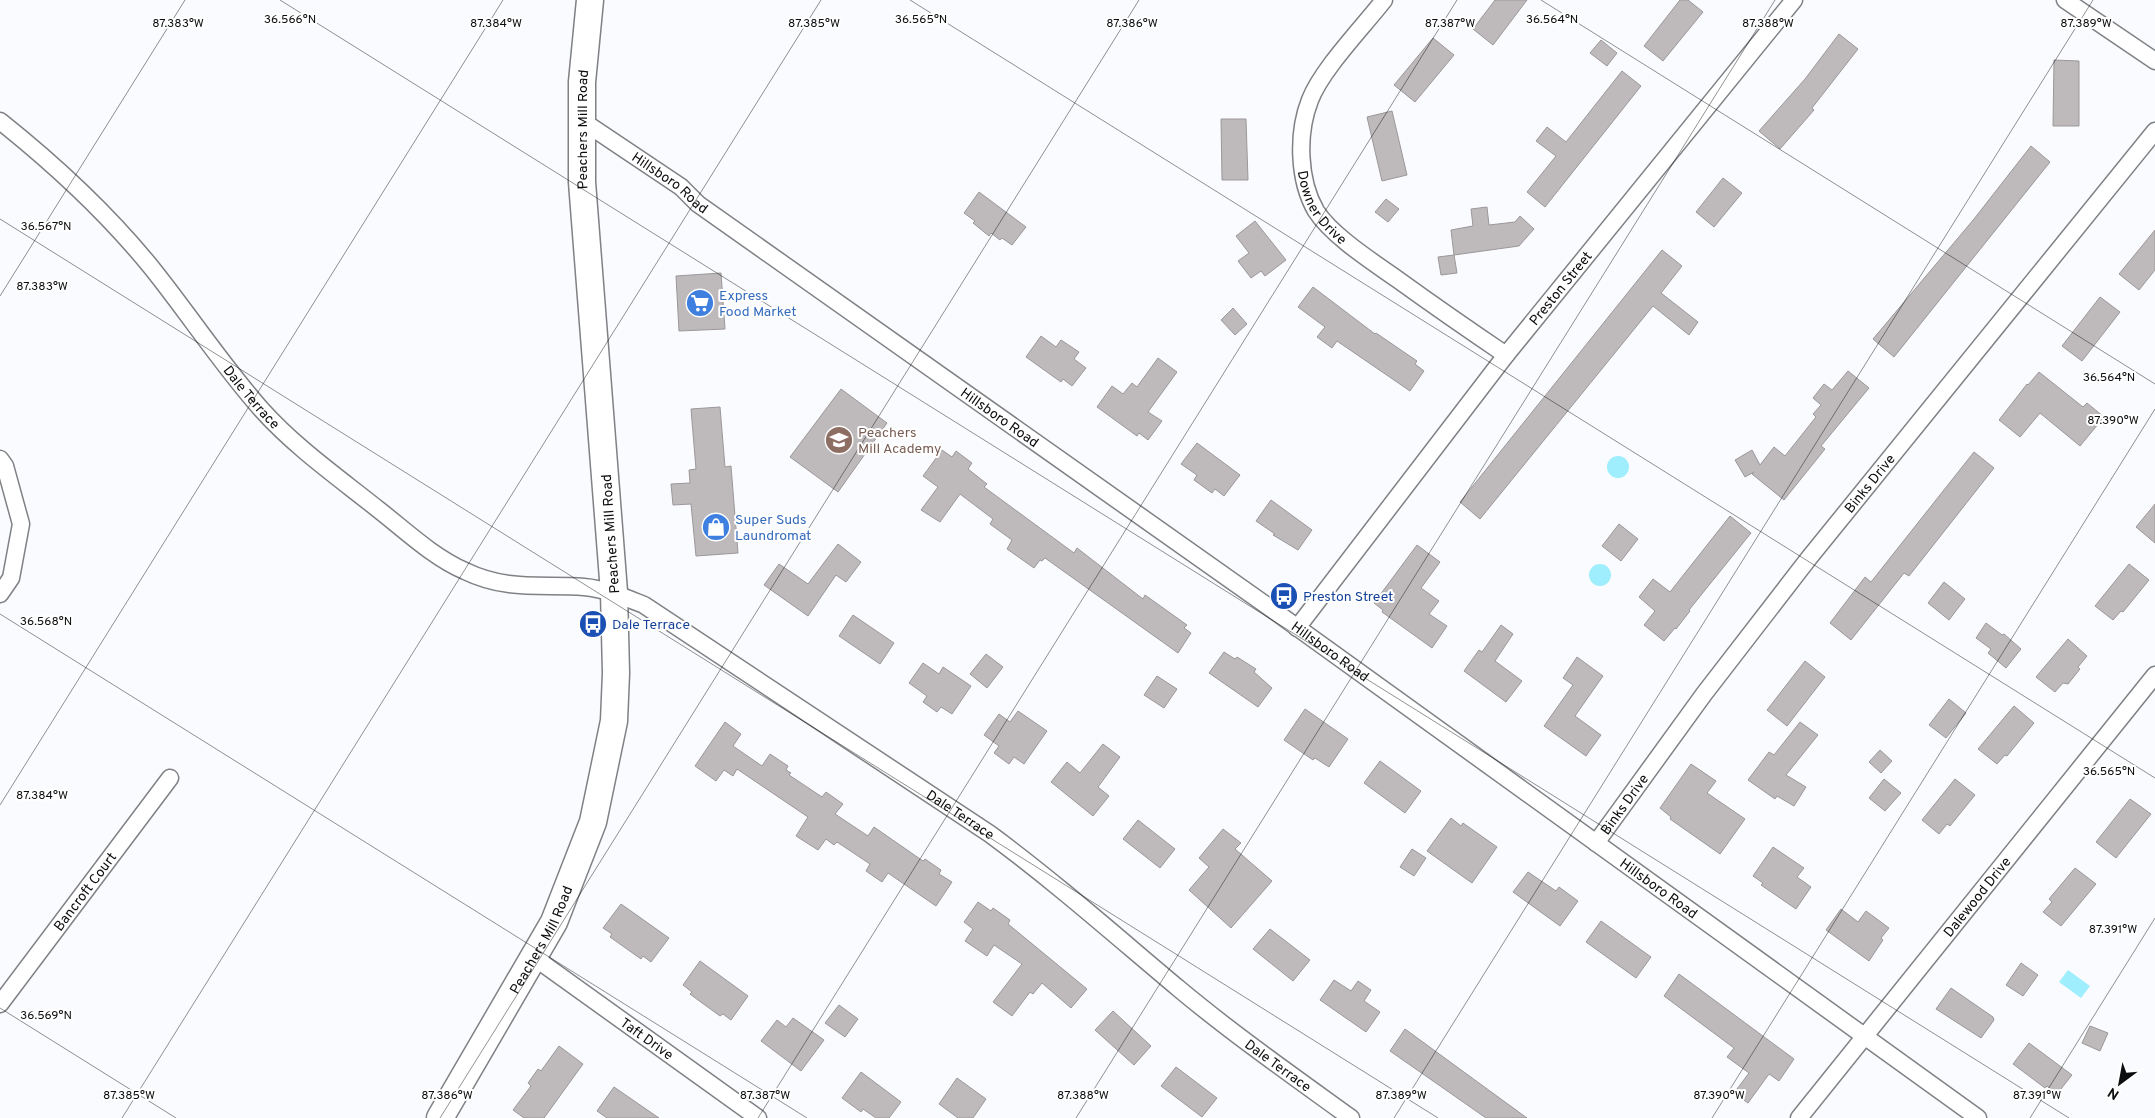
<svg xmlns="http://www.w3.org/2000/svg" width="2155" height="1118" font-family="Overpass,sans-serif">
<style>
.water{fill:#9eeefd}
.building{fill:#beb9ba;stroke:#9c9799}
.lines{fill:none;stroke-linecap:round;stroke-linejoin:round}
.street-casing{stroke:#7f8184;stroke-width:19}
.primary-casing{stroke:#7f8184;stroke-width:29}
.street{stroke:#fff;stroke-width:16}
.primary{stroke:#fff;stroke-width:26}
.ticks{fill:none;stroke:#0c0d0e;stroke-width:1;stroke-opacity:0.45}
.labels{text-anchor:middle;stroke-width:4;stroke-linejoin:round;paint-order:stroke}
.street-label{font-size:14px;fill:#0c0d0e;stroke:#fff}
.shop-label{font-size:14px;fill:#366cbe;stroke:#fff;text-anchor:start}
.education-label{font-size:14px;fill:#785e54;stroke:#fff;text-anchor:start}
.transit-label{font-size:14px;fill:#164399;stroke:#fff;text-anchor:start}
.ticks-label{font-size:12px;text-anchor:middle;fill:#0c0d0e;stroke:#fff;stroke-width:4;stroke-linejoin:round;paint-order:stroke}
</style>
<rect width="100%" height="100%" fill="#f9fbfe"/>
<g class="water">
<circle cx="1618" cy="467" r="11"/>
<circle cx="1600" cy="575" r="11"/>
<polygon points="2068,970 2090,986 2081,998 2059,982"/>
</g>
<g class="building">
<polygon points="1495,0 1527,0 1493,45 1473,29"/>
<polygon points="1680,0 1688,0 1703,12 1663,61 1644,46"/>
<polygon points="1839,34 1858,49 1812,108 1814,110 1780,149 1759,131 1805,79"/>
<polygon points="1433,38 1454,55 1415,102 1394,85"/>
<polygon points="1601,40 1617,53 1607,66 1590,53"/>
<polygon points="2054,60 2079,61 2079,126 2053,126"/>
<polygon points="1622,71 1641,86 1545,207 1527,192 1556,156 1536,141 1547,127 1566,142"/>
<polygon points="1392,111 1407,175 1382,181 1367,117"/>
<polygon points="1221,119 1246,119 1248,180 1222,180"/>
<polygon points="2031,146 2050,162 1894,357 1873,339 1974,219"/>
<polygon points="1723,178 1742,193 1714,227 1696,212"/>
<polygon points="979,192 1026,227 1012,245 1002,238 1000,240 991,233 989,236 973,223 975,221 964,213"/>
<polygon points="1386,199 1399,209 1388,222 1375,212"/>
<polygon points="1487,207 1489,225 1515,222 1520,216 1534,229 1519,246 1454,255 1451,230 1473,226 1471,209"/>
<polygon points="1255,221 1286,260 1265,276 1261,271 1251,278 1238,261 1249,253 1236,236"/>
<polygon points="2155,230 2155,270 2139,290 2119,274"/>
<polygon points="1662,250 1682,266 1661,293 1698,322 1689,335 1653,306 1480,519 1460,502"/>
<polygon points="1454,255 1457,273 1441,275 1438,257"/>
<polygon points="721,273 725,329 679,331 676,276"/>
<polygon points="1313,287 1375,334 1376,333 1417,361 1415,364 1424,371 1410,391 1337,341 1332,348 1317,337 1325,327 1298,307"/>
<polygon points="2100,297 2120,312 2082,361 2062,346"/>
<polygon points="1233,308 1247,324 1235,335 1221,320"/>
<polygon points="1041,336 1056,347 1061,340 1079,352 1074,359 1086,368 1072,386 1063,379 1061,382 1026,357"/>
<polygon points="1158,358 1177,372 1148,412 1162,421 1148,440 1139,433 1137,436 1097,407 1112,386 1123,394 1132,383 1137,387"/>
<polygon points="1848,371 1869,388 1821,446 1825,449 1784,500 1752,474 1754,472 1745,477 1735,460 1752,450 1760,465 1774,447 1785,456 1816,417 1813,414 1821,405 1813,398 1824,384 1832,390"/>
<polygon points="2039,372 2083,407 2087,403 2104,417 2080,446 2040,413 2020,437 1999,420 2027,384 2028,385"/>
<polygon points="841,389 887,423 838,492 790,457"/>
<polygon points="720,407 725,467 731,466 738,553 696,556 691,504 673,505 671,484 690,483 689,470 696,469 691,409"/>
<polygon points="1197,443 1240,475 1224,496 1215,489 1212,493 1194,480 1197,475 1181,464"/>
<polygon points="942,450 952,457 956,451 972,463 968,469 987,484 984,487 1074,553 1077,548 1143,599 1145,595 1187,625 1184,628 1191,633 1178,653 1045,558 1042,561 1040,560 1034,568 1007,549 1012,540 990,524 993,519 960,494 940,522 921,510 938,487 923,476"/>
<polygon points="1974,452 1994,468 1909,576 1904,573 1851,640 1830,623 1865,577 1871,582"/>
<polygon points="1271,500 1312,530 1298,550 1273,535 1275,534 1256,521"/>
<polygon points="2155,504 2155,543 2136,527"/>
<polygon points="1730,516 1751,533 1689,610 1690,611 1676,629 1675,628 1664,641 1644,625 1655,611 1639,597 1653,579 1670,592"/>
<polygon points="1619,524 1638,539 1621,561 1602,546"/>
<polygon points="838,544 861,562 846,582 836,575 808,616 764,585 779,564 808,584"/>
<polygon points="1417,545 1440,562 1421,588 1439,601 1429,614 1447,626 1432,648 1382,612 1383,610 1374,603"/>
<polygon points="2129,564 2149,580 2123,612 2121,611 2113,620 2095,606"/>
<polygon points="1944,582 1965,599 1949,620 1928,603"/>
<polygon points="853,615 894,643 880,664 839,636"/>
<polygon points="1986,623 2002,635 2004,634 2021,649 2006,668 1988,653 1991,649 1976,638"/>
<polygon points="1501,625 1513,634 1495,661 1522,681 1506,702 1464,671 1479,650 1482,652"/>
<polygon points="2068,639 2087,656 2078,667 2080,669 2068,684 2063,683 2055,692 2036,677"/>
<polygon points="1224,652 1235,659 1237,657 1256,669 1254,672 1272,688 1258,707 1209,673"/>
<polygon points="986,654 1003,667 987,688 970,674"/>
<polygon points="1577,657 1603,676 1575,716 1601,735 1586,756 1544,726 1573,685 1563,678"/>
<polygon points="1805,661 1825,677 1787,726 1767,710"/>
<polygon points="923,663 939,674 943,667 971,686 952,714 941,707 937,712 923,702 927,696 909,683"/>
<polygon points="1157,676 1177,689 1164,708 1144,695"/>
<polygon points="1949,699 1966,713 1946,738 1929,725"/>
<polygon points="2014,706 2034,723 2007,756 2005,755 1997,764 1978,749"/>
<polygon points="1305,709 1348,739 1329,767 1315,758 1313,760 1284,740"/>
<polygon points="1018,711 1047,731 1024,764 1014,757 1009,764 994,753 999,746 984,735 999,714 1010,722"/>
<polygon points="725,722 741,734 733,746 762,766 770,754 788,766 786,770 791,773 789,775 822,797 826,792 843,804 835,814 868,836 874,827 923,861 925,859 941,870 939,874 952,882 936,906 888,873 882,882 866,871 870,864 837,842 834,845 826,839 818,850 796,836 808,817 737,769 733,776 724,770 716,781 695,766"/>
<polygon points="1800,722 1818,735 1786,775 1806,787 1794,806 1777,796 1775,799 1748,780 1769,752 1774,755"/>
<polygon points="1103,744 1120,757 1098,787 1109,796 1093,816 1051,782 1067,762 1080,773"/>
<polygon points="1880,750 1892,761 1881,773 1869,762"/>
<polygon points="1380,761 1421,791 1405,813 1364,783"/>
<polygon points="1691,764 1716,781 1707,793 1745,819 1720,854 1670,819 1671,817 1660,808"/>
<polygon points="1884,779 1901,793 1885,811 1869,798"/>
<polygon points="1955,779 1975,795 1950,826 1947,824 1939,834 1922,820"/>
<polygon points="2130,799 2151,814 2116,858 2096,842"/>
<polygon points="1451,818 1461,826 1463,823 1497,847 1472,883 1427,851"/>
<polygon points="1138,820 1175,849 1160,868 1123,839"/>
<polygon points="1223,829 1241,843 1235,849 1272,881 1231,928 1189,890 1209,867 1199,858"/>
<polygon points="1773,847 1804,868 1797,877 1811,887 1796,909 1761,885 1763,883 1753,876"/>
<polygon points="1412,849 1426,858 1414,876 1400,867"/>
<polygon points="2075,868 2096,884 2061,926 2043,912 2052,902 2049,899"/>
<polygon points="1528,872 1556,891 1559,887 1578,901 1560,926 1513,892"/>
<polygon points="978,902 991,911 993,908 1010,920 1008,924 1087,989 1071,1008 1042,983 1033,994 1030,992 1012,1016 993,1002 1022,964 994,945 987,956 965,941 973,929 964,922"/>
<polygon points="621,904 669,938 651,962 643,956 641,959 610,937 612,934 603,928"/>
<polygon points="1841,909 1858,922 1866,911 1889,928 1881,938 1883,940 1869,961 1826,930"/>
<polygon points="1601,921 1651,957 1636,978 1586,942"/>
<polygon points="1270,929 1310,960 1293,981 1253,949"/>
<polygon points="700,961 748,996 731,1020 723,1014 720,1016 698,1000 690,994 692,992 683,985"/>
<polygon points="2021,963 2038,975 2023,996 2006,985"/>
<polygon points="1679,974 1794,1059 1779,1081 1769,1074 1748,1103 1734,1093 1749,1073 1727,1057 1734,1048 1664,996"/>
<polygon points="1334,980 1351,991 1358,981 1371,990 1364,1001 1380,1012 1366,1032 1320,1000"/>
<polygon points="1951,988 1993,1017 1994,1020 1981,1038 1936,1009"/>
<polygon points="839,1005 858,1019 845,1037 825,1023"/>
<polygon points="1113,1011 1151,1046 1134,1065 1095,1030"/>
<polygon points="793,1018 824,1040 801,1071 761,1041 777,1020 786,1027"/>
<polygon points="2090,1026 2108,1033 2100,1051 2082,1043"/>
<polygon points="1405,1029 1468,1075 1527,1118 1486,1118 1390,1051"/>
<polygon points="2029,1043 2072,1075 2057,1094 2047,1086 2045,1088 2013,1064"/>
<polygon points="559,1046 583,1064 544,1118 524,1118 513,1110 531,1086 528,1083 538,1069 541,1071"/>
<polygon points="1176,1067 1217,1098 1202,1117 1161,1086"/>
<polygon points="861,1072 901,1102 889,1118 876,1118 863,1109 861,1112 842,1098"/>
<polygon points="957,1078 986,1099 973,1118 958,1118 939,1104"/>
<polygon points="614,1087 659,1118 607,1118 597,1111"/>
</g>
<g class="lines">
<defs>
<g id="street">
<path id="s1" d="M 1384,0 C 1363,27 1322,69 1310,100 C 1297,133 1298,180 1316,211 C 1332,236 1373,262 1397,279 C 1433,305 1469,330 1506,355"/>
<polyline points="2065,0 2155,61"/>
<path id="s2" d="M 581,120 L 681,187 L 698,204 L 1273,610 L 1978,1118"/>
<path id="s3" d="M 0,121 C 54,164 107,213 151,267 C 188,313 222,365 261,409 C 296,448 339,478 379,510 C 406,531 433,557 465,571 C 506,591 541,584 584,587 C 606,589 624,597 644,605 L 990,834 C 1055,882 1116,936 1178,988 C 1233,1034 1293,1076 1351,1118"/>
<polyline points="0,459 5,466 21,524 11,578 0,594"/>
<path id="s4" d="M 1297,628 L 1506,355 L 1794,0"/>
<path id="s5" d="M 1596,843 L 1704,694 L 1809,558 L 2155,131"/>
<path id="s6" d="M 535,958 L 758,1118"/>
<path id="s7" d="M 0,1004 L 170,778"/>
<path id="s8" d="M 1799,1118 L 2155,675"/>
</g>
<g id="primary">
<path id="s9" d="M 440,1118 L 554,922 L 593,822 L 614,721 L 616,673 L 614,592 L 582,182 L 582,82 L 590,0"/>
</g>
</defs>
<use href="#street" class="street-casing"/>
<use href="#primary" class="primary-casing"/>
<use href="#street" class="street"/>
<use href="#primary" class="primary"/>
</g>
<path class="ticks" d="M 280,0 L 2069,1118M 910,0 L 2155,778M 1541,0 L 2155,384M 0,219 L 1438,1118M 0,296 L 185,0M 0,614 L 807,1118M 0,805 L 503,0M 0,1008 L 176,1118M 122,1118 L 821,0M 440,1118 L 1139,0M 758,1118 L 1457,0M 1076,1118 L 1775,0M 1394,1118 L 2093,0M 1712,1118 L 2155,409M 2030,1118 L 2155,918"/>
<defs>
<symbol id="supermarket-disc" viewBox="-11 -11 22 22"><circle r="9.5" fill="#3f7fe0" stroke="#fff"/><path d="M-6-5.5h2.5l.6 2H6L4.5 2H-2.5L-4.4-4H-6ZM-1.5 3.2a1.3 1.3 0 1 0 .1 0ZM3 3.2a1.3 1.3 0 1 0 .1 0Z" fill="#fff"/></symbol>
<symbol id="school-disc" viewBox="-11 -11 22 22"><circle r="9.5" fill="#8d6e63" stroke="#fff"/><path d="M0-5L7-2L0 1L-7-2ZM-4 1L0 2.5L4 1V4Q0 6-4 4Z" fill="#fff"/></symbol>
<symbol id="shop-disc" viewBox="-11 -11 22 22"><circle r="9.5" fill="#3f7fe0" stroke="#fff"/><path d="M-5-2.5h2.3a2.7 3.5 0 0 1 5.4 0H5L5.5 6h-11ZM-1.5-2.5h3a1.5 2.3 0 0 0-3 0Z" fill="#fff"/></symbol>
<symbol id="bus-disc" viewBox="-11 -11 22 22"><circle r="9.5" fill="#1a4fb4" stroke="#fff"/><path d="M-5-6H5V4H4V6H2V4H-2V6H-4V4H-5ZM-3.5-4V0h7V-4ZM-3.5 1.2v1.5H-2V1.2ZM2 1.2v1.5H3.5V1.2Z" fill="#fff"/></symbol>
</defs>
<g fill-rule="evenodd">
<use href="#supermarket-disc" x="684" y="287" width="32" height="32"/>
<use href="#school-disc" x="823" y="424" width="32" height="32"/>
<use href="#shop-disc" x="700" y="511" width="32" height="32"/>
<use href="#bus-disc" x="1268" y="580" width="32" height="32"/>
<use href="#bus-disc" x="577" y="608" width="32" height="32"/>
</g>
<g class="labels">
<g class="street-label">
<text dy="5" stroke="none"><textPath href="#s9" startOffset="1030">Peachers Mill Road</textPath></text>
<text dy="5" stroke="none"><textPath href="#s2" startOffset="109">Hillsboro Road</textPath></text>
<text dy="5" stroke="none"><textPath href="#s1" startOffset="239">Downer Drive</textPath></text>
<text dy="5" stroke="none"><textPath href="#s4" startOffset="430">Preston Street</textPath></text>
<text dy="5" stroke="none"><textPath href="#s3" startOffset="375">Dale Terrace</textPath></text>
<text dy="5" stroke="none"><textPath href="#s2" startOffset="514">Hillsboro Road</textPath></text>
<text dy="5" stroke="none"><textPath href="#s5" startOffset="452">Binks Drive</textPath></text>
<text transform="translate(610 534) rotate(-94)" y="5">Peachers Mill Road</text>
<text dy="5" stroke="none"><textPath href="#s2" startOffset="919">Hillsboro Road</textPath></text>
<text dy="5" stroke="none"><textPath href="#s5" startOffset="48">Binks Drive</textPath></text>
<text dy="5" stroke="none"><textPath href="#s3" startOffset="1215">Dale Terrace</textPath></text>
<text dy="5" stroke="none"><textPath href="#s2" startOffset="1324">Hillsboro Road</textPath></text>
<text dy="5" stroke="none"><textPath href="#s7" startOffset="141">Bancroft Court</textPath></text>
<text dy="5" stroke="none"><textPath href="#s8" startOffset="284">Dalewood Drive</textPath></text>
<text dy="5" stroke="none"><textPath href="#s9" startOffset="205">Peachers Mill Road</textPath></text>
<text dy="5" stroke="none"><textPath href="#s6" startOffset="138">Taft Drive</textPath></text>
<text dy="5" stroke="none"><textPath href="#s3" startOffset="1620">Dale Terrace</textPath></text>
</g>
<g class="shop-label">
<text x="719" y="300">Express<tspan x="719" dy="16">Food Market</tspan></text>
<text x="735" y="524">Super Suds<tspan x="735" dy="16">Laundromat</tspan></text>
</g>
<g class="education-label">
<text x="858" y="437">Peachers<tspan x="858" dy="16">Mill Academy</tspan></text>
</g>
<g class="transit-label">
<text x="1303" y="601">Preston Street</text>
<text x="612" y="629">Dale Terrace</text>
</g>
</g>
<g class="ticks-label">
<text x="290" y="23">36.566°N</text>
<text x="921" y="23">36.565°N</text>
<text x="1552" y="23">36.564°N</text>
<text x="178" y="27">87.383°W</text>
<text x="496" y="27">87.384°W</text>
<text x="814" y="27">87.385°W</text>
<text x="1132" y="27">87.386°W</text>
<text x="1450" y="27">87.387°W</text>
<text x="1768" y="27">87.388°W</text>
<text x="2086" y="27">87.389°W</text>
<text x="46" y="230">36.567°N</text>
<text x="42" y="290">87.383°W</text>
<text x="2109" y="381">36.564°N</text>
<text x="2113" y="424">87.390°W</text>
<text x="46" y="625">36.568°N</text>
<text x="2109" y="775">36.565°N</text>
<text x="42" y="799">87.384°W</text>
<text x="2113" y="933">87.391°W</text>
<text x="46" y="1019">36.569°N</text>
<text x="129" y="1099">87.385°W</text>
<text x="447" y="1099">87.386°W</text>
<text x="765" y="1099">87.387°W</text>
<text x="1083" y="1099">87.388°W</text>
<text x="1401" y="1099">87.389°W</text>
<text x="1719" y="1099">87.390°W</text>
<text x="2037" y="1099">87.391°W</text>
</g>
<g transform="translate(2120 1083) rotate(212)" stroke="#ffffff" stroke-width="4" paint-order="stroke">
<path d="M0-4L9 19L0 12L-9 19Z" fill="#0c0d0e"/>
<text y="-8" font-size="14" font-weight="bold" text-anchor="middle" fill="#0c0d0e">N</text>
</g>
</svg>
